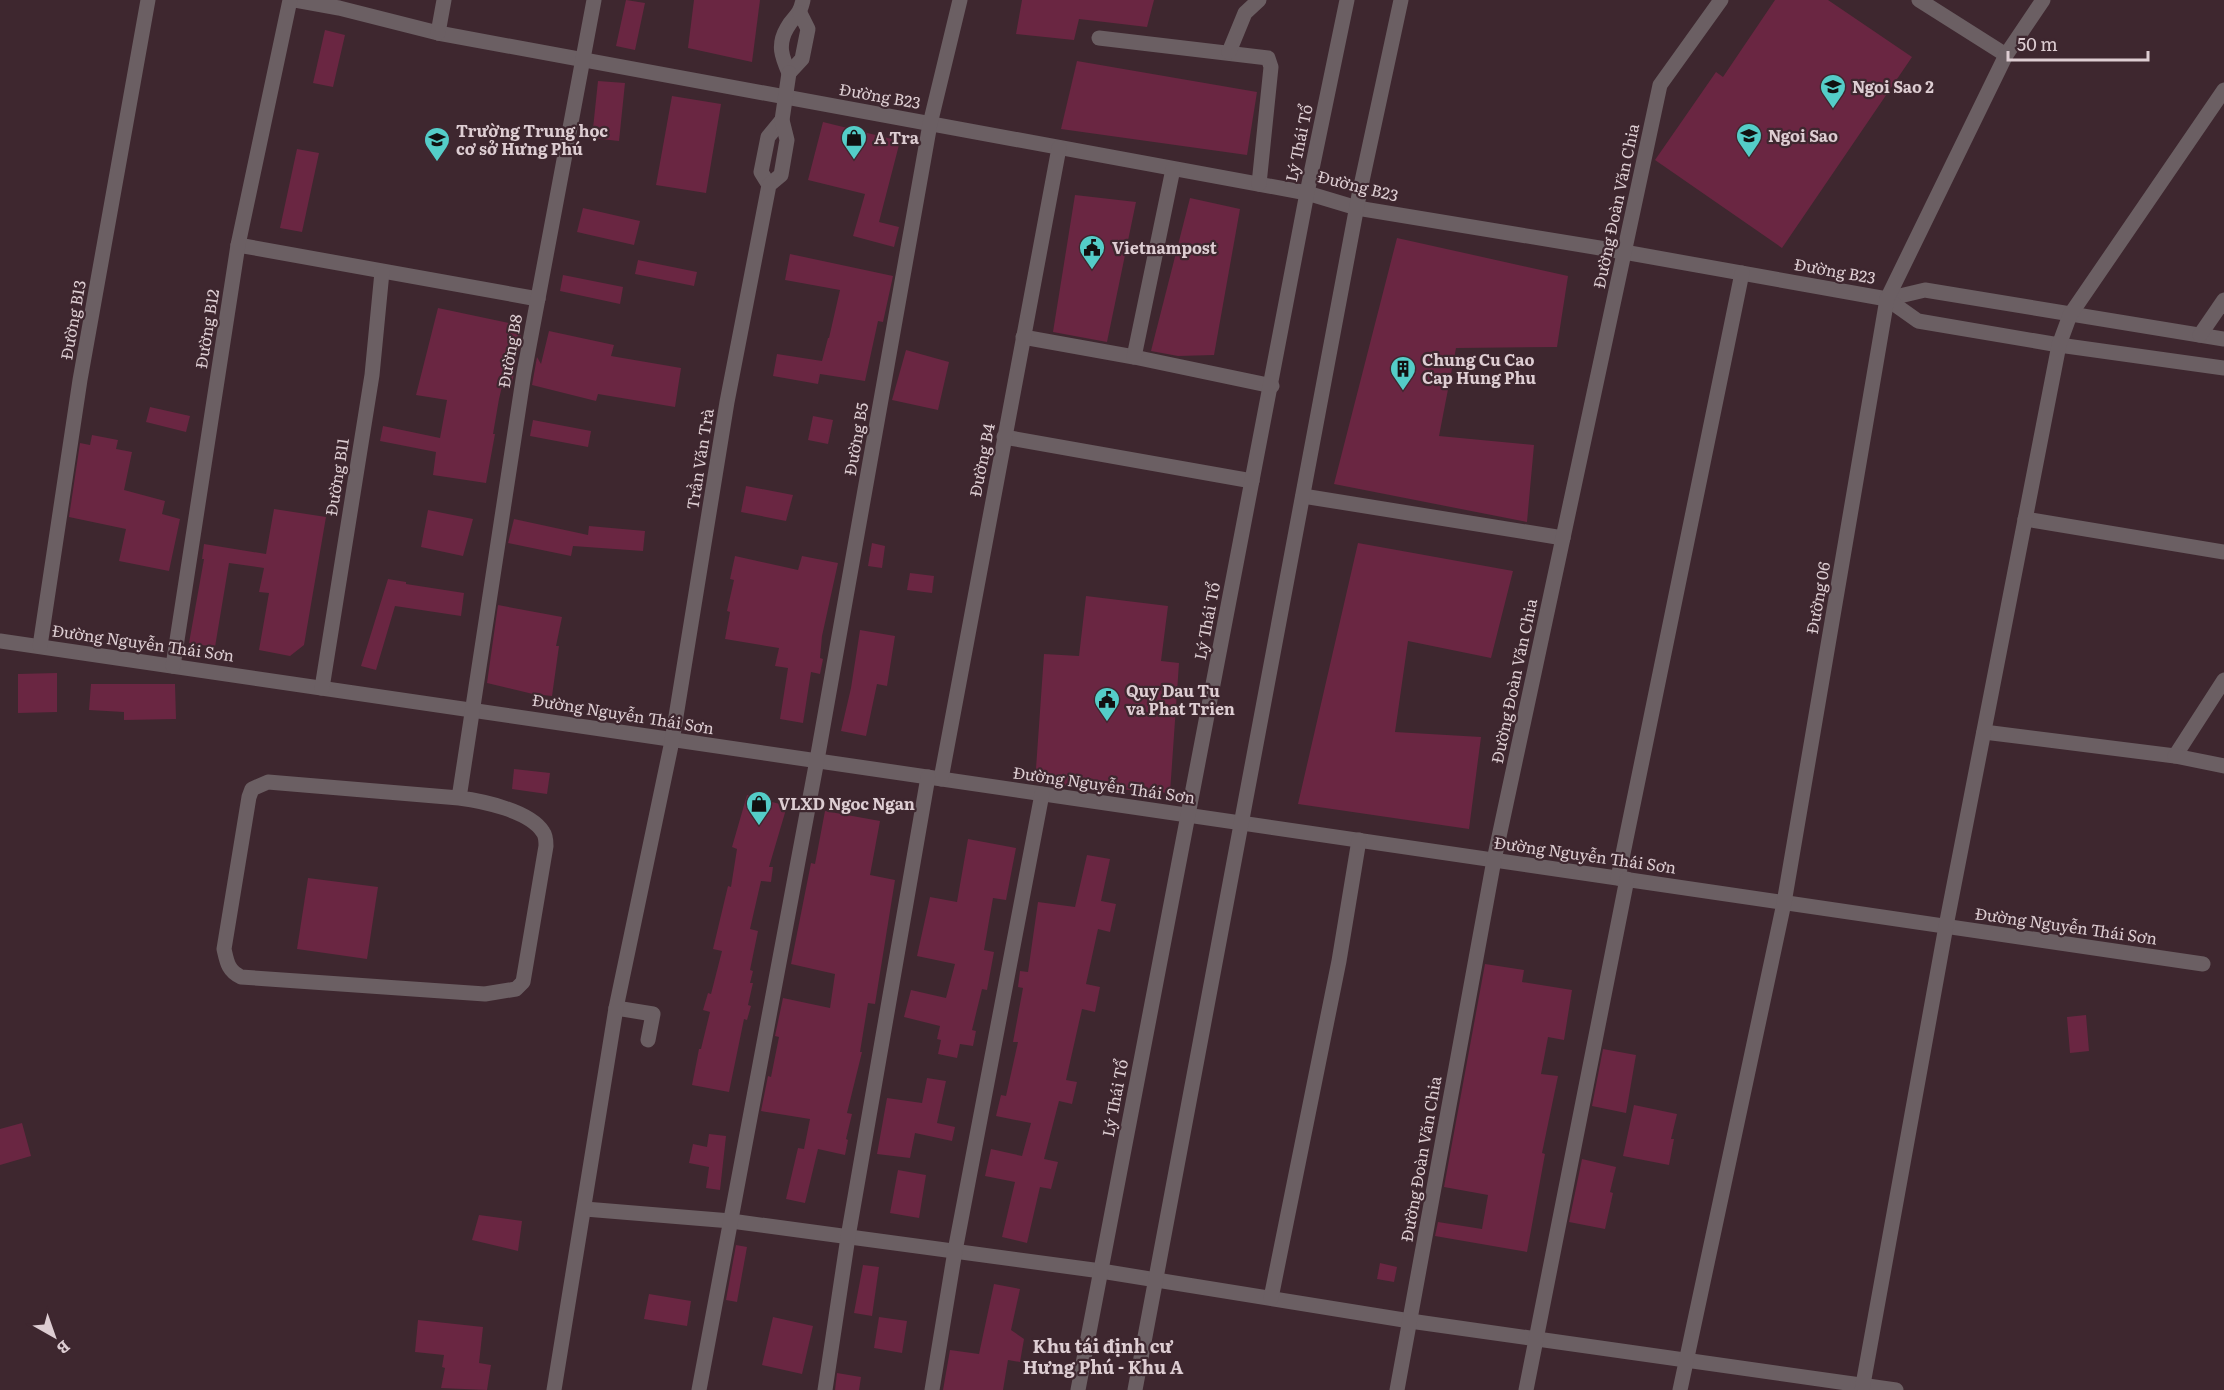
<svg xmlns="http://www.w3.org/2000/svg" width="2224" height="1390" font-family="Literata,serif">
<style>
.building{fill:#6a2642}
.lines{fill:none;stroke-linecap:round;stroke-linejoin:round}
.minor{stroke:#6b5f63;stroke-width:15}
.labels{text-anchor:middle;stroke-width:4.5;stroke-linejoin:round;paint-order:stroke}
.poi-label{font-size:16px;font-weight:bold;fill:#ddcdd2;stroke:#3e272f;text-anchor:start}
.street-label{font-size:16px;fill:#ddcdd2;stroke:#3e272f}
.neighbourhood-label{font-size:18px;font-weight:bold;fill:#ddcdd2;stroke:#3e272f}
</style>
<rect width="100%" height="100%" fill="#3e272f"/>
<g class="building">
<polygon points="626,0 645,3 635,50 616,46"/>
<polygon points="694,0 760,0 752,62 688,48"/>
<polygon points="1022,0 1154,0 1147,27 1079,19 1074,40 1016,34"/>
<polygon points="1775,0 1828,0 1912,57 1782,248 1655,160 1716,72 1723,77"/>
<polygon points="325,30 345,35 333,87 313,83"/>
<polygon points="1077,61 1257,92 1247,155 1061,129"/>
<polygon points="598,81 625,83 619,141 592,138"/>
<polygon points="672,96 721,104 706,193 656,185"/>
<polygon points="823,122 900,141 879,222 899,227 894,247 853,236 865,194 808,180"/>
<polygon points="297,149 319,153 302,232 280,228"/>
<polygon points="1075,195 1136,202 1107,342 1053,332"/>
<polygon points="1190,198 1240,209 1214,355 1178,356 1151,351"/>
<polygon points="583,208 640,221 634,245 577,232"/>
<polygon points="1397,238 1568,276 1557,347 1456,348 1439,436 1534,445 1527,522 1334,484"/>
<polygon points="790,254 893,276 883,322 878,321 865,381 820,374 818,384 773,376 777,354 822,361 828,338 829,338 840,290 785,280"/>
<polygon points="638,260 697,272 694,286 635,274"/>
<polygon points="563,275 623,287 620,304 560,291"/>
<polygon points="438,308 513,324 521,335 512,384 503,382 499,399 493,434 495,434 486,483 433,475 436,452 380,441 383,426 440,438 447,400 416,395"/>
<polygon points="549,331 614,345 611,356 681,368 675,407 598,394 596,401 532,385 537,357 541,364"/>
<polygon points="906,350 949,362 938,410 892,400"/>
<polygon points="150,407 190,416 186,432 146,422"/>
<polygon points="813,416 833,420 828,444 808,440"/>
<polygon points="533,420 591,431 588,447 530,436"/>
<polygon points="92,435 118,440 116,449 132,452 124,490 165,501 162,514 180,519 169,571 119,561 126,529 69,517 80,443 90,445"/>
<polygon points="746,486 793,495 786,521 741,512"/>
<polygon points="274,509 326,517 304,645 290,656 259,650 269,593 259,592 264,568 229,563 215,647 189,643 204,559 202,559 204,544 266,554"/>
<polygon points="428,510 473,519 463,556 421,547"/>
<polygon points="514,519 588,535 589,526 645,531 643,551 573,546 571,556 508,543"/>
<polygon points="872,543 885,546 882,568 868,566"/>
<polygon points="1358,543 1513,571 1491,658 1408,641 1395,732 1481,737 1469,829 1298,804"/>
<polygon points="735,556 798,570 802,556 838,563 822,636 820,658 823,659 820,674 811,672 803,723 780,719 788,668 775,666 779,648 725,639 730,612 727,611 734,580 730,579"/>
<polygon points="910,573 934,576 932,593 907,590"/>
<polygon points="388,579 406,582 406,584 464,593 461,616 395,606 376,670 361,666"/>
<polygon points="1086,596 1168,606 1161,661 1179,663 1170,793 1035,783 1044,654 1079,656"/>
<polygon points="498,605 562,617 556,646 559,646 552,696 533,694 487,683"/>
<polygon points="860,630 895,636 887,686 877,684 866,736 841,731 851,688"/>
<polygon points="57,673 57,712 18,713 18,674"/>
<polygon points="91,684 175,684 176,719 124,720 124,712 89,710"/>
<polygon points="514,769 550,773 547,794 512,789"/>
<polygon points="747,795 787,806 769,867 773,867 771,882 761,881 750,929 758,931 750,970 753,971 750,983 753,983 748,1005 751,1006 747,1020 744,1019 729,1092 692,1085 699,1049 701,1049 710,1012 703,1010 708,993 711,994 722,951 713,949 728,886 731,887 737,849 732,847"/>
<polygon points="825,811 880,821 870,875 895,880 875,1004 868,1003 860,1052 862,1052 847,1113 852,1114 846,1139 848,1140 845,1155 818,1149 805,1203 786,1199 798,1148 804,1149 810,1119 761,1111 768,1076 771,1077 779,1037 775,1036 783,998 830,1008 835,974 791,964 811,863 815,864"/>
<polygon points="968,839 1016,848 1006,900 993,898 984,950 994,952 987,990 982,989 972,1030 976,1031 973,1046 960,1044 957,1058 938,1054 941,1040 937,1039 940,1026 904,1017 911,990 946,998 955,964 917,956 930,897 957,902"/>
<polygon points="1087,855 1110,859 1101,901 1116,904 1110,932 1098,929 1086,984 1100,987 1095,1012 1082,1009 1066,1080 1077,1082 1072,1104 1059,1101 1044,1159 1058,1162 1051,1189 1040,1187 1027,1243 1002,1237 1015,1182 985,1176 991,1149 1022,1156 1031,1123 996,1116 1001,1095 1006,1096 1018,1042 1013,1042 1023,988 1018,987 1020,971 1028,972 1038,902 1075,907"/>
<polygon points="308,878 378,887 367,959 297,949"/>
<polygon points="1485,964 1524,970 1522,982 1572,990 1564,1040 1548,1037 1541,1074 1558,1076 1542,1153 1545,1154 1527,1252 1435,1236 1438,1222 1482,1229 1488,1195 1444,1187"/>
<polygon points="2086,1015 2089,1051 2070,1053 2067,1017"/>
<polygon points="1603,1049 1636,1055 1626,1113 1592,1106"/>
<polygon points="927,1078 946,1081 937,1123 955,1127 952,1141 915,1133 910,1158 877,1154 887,1098 922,1103"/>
<polygon points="1634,1105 1677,1114 1671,1139 1674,1139 1669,1165 1623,1156"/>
<polygon points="22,1123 31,1156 0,1165 0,1129"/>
<polygon points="709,1134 726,1136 720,1190 706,1188 709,1167 689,1163 693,1144 707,1147"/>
<polygon points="1582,1159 1616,1167 1610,1192 1613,1193 1605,1229 1569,1222"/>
<polygon points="898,1170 926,1175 919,1218 890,1213"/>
<polygon points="479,1215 522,1221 518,1251 472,1240"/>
<polygon points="736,1245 747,1247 737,1302 726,1300"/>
<polygon points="1380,1263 1397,1267 1394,1282 1377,1279"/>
<polygon points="863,1265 879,1267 872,1316 854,1313"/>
<polygon points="994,1284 1020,1289 1011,1330 1024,1339 1020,1362 1008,1360 1003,1390 943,1390 950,1350 979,1354"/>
<polygon points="649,1294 691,1301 687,1326 644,1319"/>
<polygon points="773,1317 813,1326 802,1374 762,1365"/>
<polygon points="879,1317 907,1321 902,1353 874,1348"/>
<polygon points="418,1320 483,1327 479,1363 491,1365 487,1390 441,1388 445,1368 442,1367 444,1355 415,1352"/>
<polygon points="837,1373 861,1377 859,1390 835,1390"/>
</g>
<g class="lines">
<g class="minor">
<polyline points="295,0 339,8 438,33 1307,193 1357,208 1624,252 1887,299 1925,290 2224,339"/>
<polyline points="1919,0 2006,55"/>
<polyline points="438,33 444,0"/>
<polyline points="1099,38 1268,58 1271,67 1259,184"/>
<polyline points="1229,52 1245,13 1259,0"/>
<path d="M 789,73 C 782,57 777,45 787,28 C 794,15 799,18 803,0"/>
<polyline points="789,73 802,59 808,29 800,13"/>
<polyline points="769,185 761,172 768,137 782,120"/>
<polyline points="238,245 538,299"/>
<polyline points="1887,299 1918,321 2059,345 2224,368"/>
<polyline points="2200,335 2224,300"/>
<polyline points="1023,337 1134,357 1272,386"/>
<polyline points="1134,357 1173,169"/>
<polyline points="1004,437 1252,481"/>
<polyline points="1303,496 1563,538"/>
<polyline points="2025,519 2224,552"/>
<polyline points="0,641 2203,964"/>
<polyline points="40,646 80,380 148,0"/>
<polyline points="173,666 238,245 290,0"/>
<polyline points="322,688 372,375 382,272"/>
<polyline points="1984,732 2175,756 2224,680"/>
<polyline points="2175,756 2224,766"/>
<polyline points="941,779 1059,148"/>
<path d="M 459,798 L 268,782 L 252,789 L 249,797 L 224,949 C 227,962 228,971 241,977 L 485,994 L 516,989 L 523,982 L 546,846 C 546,841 546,836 543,832 C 530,811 483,801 459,798 L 524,373 L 594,0"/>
<polyline points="1618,878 1742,273"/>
<polyline points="616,1008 653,1014 648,1040"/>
<polyline points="585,1209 731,1221 1101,1271 1410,1321 1896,1390"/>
<polyline points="1271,1298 1339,961 1359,840"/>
<polyline points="554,1390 616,1008 672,741 727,402 769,185 781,175 787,140 782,120 789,73"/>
<polyline points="699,1390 817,760 930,124 960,0"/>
<polyline points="825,1390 848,1237 928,777"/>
<polyline points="932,1390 955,1251 1042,794"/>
<polyline points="1078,1390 1307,193 1347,0"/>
<polyline points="1135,1390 1359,195 1401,0"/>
<polyline points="1397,1390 1494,860 1660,85 1721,0"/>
<polyline points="1526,1390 1627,879"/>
<polyline points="1680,1390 1784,903 1887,299 2006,55 2043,0"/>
<polyline points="1862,1390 1946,926 2059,345 2070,315 2224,90"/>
</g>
</g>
<defs>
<symbol id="school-pin" viewBox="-11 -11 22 30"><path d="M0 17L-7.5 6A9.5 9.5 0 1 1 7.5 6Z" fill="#54cdc8" stroke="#3e272f"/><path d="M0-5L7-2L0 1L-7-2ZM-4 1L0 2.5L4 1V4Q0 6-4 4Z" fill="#111"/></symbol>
<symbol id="shop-pin" viewBox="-11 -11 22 30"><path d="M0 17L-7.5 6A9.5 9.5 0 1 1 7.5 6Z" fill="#54cdc8" stroke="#3e272f"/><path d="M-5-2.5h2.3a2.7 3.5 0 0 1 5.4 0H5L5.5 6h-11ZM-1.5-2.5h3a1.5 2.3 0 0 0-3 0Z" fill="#111"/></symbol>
<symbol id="civic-pin" viewBox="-11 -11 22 30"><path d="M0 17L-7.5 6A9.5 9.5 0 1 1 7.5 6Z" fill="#54cdc8" stroke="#3e272f"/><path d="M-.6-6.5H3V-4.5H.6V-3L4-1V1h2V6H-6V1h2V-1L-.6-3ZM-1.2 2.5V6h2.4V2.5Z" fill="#111"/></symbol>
<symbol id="building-pin" viewBox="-11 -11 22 30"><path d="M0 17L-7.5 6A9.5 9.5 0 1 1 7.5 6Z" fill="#54cdc8" stroke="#3e272f"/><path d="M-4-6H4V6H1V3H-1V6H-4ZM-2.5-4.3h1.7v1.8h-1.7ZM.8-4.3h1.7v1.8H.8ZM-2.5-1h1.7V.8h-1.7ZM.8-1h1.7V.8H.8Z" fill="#111"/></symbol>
</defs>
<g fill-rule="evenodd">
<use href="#school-pin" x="1818" y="72" width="30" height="40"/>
<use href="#school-pin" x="1734" y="121" width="30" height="40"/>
<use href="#shop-pin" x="839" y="123" width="30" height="40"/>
<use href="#school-pin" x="422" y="125" width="30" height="40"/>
<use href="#civic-pin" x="1077" y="233" width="30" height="40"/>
<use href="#building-pin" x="1388" y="354" width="30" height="40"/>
<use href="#civic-pin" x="1092" y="685" width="30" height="40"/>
<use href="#shop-pin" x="744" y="789" width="30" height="40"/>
</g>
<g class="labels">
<g class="poi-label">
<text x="1852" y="93">Ngoi Sao 2</text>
<text x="456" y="137">Trường Trung học<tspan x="456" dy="18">cơ sở Hưng Phú</tspan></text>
<text x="1768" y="142">Ngoi Sao</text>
<text x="874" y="144">A Tra</text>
<text x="1112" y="254">Vietnampost</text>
<text x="1422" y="366">Chung Cu Cao<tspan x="1422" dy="18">Cap Hung Phu</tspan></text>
<text x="1126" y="697">Quy Dau Tu<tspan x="1126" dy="18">va Phat Trien</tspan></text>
<text x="778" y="810">VLXD Ngoc Ngan</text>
</g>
<g class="street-label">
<text transform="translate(880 96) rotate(10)" y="6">Đường B23</text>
<text transform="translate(1299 143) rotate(-78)" y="6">Lý Thái Tổ</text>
<text transform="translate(1358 186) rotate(14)" y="6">Đường B23</text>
<text transform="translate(1616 206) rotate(-78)" y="6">Đường Đoàn Văn Chia</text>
<text transform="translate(1835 271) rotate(10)" y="6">Đường B23</text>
<text transform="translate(73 320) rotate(-80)" y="6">Đường B13</text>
<text transform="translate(207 329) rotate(-81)" y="6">Đường B12</text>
<text transform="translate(510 351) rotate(-80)" y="6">Đường B8</text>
<text transform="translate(856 439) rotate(-80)" y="6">Đường B5</text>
<text transform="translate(700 459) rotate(-81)" y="6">Trần Văn Trà</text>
<text transform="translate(982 460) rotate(-79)" y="6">Đường B4</text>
<text transform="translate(337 477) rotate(-81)" y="6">Đường B11</text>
<text transform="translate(1818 598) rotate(-80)" y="6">Đường 06</text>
<text transform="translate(1207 621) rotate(-79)" y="6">Lý Thái Tổ</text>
<text transform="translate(143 643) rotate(8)" y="6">Đường Nguyễn Thái Sơn</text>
<text transform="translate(1514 681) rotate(-78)" y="6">Đường Đoàn Văn Chia</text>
<text transform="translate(623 714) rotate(9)" y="6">Đường Nguyễn Thái Sơn</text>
<text transform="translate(1104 785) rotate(8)" y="6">Đường Nguyễn Thái Sơn</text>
<text transform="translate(1585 855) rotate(8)" y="6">Đường Nguyễn Thái Sơn</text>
<text transform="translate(2066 926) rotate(8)" y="6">Đường Nguyễn Thái Sơn</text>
<text transform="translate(1115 1098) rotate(-79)" y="6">Lý Thái Tổ</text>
<text transform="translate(1421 1159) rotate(-80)" y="6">Đường Đoàn Văn Chia</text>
</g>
<g class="neighbourhood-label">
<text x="1103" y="1353">Khu tái định cư<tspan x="1103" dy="21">Hưng Phú - Khu A</tspan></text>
</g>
</g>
<g transform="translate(54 1336) rotate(140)" stroke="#3e272f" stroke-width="4.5" paint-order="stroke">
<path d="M0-4.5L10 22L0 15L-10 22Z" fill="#ddcdd2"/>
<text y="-9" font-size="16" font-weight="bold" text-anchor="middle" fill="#ddcdd2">B</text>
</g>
<path d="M2008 51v9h140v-9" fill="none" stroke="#ddcdd2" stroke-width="3"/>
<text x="2017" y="51" font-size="18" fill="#ddcdd2" stroke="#3e272f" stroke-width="4.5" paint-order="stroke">50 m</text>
</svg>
